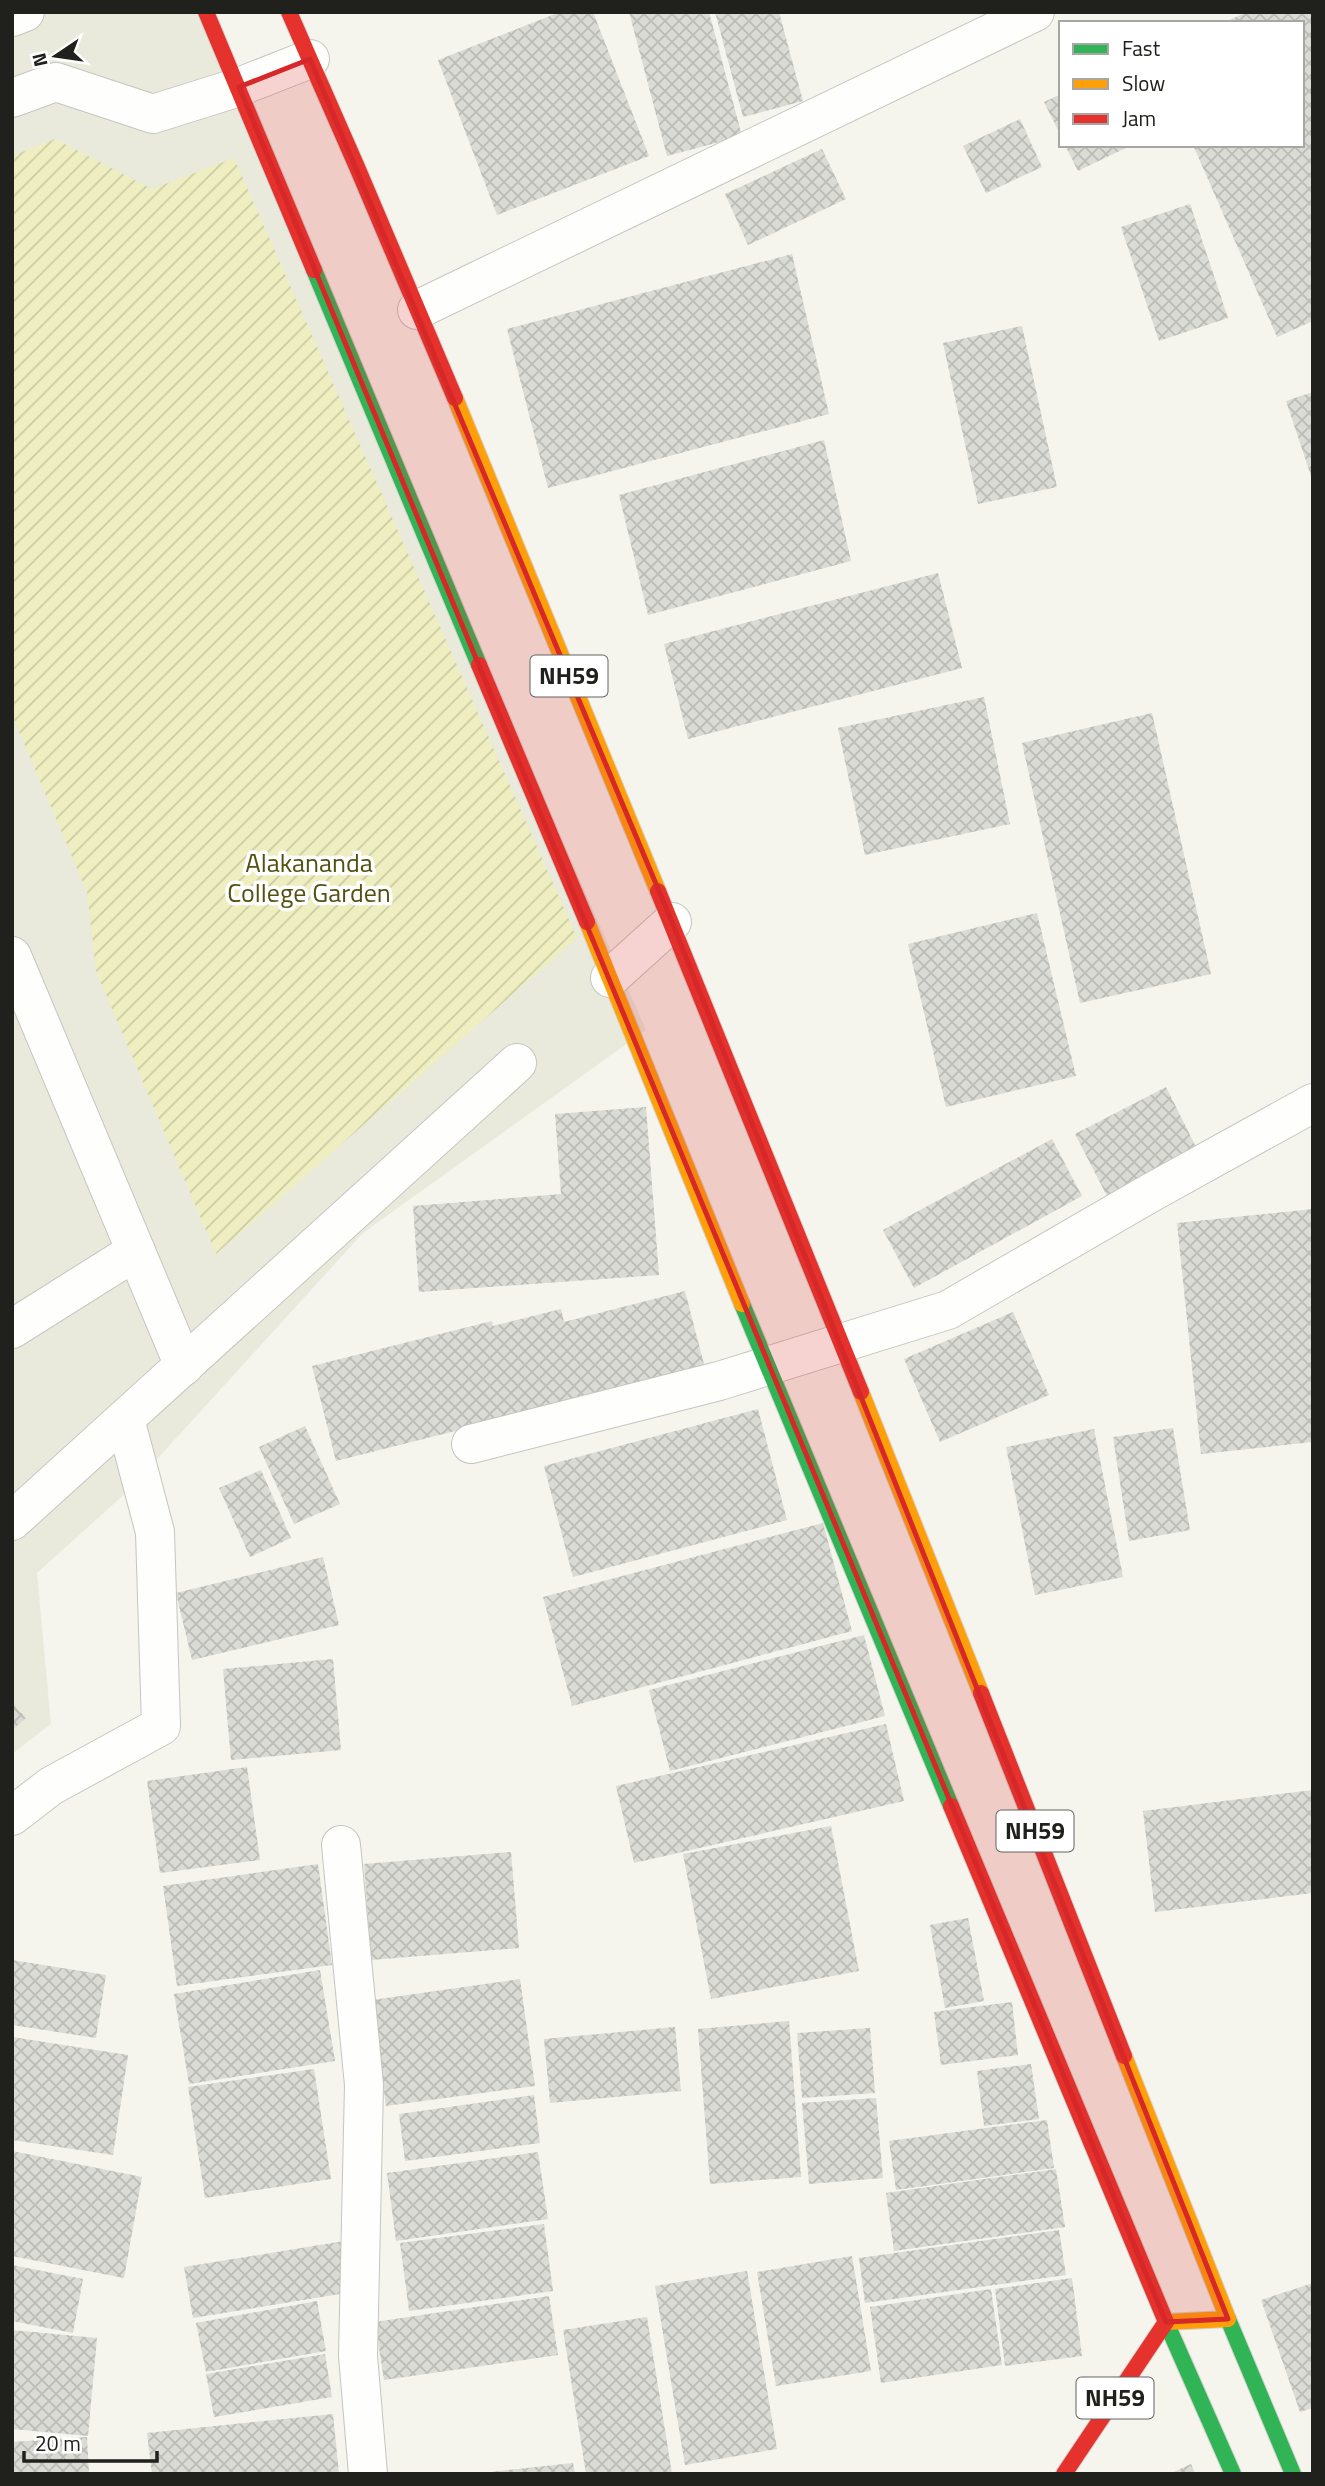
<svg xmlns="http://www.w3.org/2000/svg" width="1325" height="2486" font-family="'Titillium Web',sans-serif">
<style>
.built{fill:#eaeadc}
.garden{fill:url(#garden-furrows)}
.building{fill:url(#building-cross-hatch)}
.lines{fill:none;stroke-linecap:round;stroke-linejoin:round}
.street-casing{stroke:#c5c5c0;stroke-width:40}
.fast-casing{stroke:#d3d3d0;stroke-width:18}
.slow-casing{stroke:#d3d3d0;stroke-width:18}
.jam-casing{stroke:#d3d3d0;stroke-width:18}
.street{stroke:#fefefc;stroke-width:38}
.fast{stroke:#30b455;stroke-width:16}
.slow{stroke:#ff9f0a;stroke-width:16}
.jam{stroke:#e5322d;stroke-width:16}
.marked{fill:#d62828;fill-opacity:0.2;stroke:#d62828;stroke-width:5;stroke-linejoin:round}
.labels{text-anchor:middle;stroke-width:7;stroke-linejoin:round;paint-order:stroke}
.shield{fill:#fff;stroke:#636360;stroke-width:2}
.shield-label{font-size:24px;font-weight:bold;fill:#20201c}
.park-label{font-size:26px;fill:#535110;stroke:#fff}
</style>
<defs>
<pattern id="garden-furrows" width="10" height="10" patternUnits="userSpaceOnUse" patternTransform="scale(1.75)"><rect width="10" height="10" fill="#eeeec0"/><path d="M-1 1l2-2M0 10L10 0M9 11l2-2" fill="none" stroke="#cccca4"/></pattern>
<pattern id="building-cross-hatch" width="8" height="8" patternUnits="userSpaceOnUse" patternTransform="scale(1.75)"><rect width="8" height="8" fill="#dbdbd6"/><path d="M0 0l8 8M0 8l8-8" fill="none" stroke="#bcbcb7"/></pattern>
</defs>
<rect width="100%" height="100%" fill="#f5f5ee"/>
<polygon class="built" points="12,12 197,12 646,1030 363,1233 128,1491 37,1573 51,1724 12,1754"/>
<polygon class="garden" points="55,139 152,189 234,158 577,938 216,1254 96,971 87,892 12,715 12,156"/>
<g class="building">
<polygon points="560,12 593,12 649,156 497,215 438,60"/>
<polygon points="629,12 709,12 742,136 667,156"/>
<polygon points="715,12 779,12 803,101 743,117"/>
<polygon points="1247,12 1313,12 1313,321 1277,337 1193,145 1302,145 1302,23 1223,23"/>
<polygon points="1061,94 1061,136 1044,102"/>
<polygon points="1020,119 1042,167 986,193 963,146"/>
<polygon points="1065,145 1132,145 1078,171"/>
<polygon points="822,149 846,199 748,245 725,194"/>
<polygon points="1190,204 1228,318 1159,341 1121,227"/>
<polygon points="792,254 829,414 548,488 507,329"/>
<polygon points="1022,326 1057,487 978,504 943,343"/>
<polygon points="1313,392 1313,479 1312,479 1286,401"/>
<polygon points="824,440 851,561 648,615 619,495"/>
<polygon points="938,573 962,668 688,739 664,644"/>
<polygon points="984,697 1010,824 865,855 838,728"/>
<polygon points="1152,713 1211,974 1080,1003 1022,743"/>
<polygon points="1037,913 1076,1076 946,1107 908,944"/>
<polygon points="1166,1087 1199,1153 1108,1198 1075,1134"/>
<polygon points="646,1107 659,1275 419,1292 413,1206 561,1194 555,1114"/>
<polygon points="1052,1139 1082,1196 914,1288 883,1230"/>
<polygon points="1313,1209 1313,1442 1201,1454 1177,1223"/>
<polygon points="685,1291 705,1368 336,1461 312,1366 492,1321 493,1326 561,1309 564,1322"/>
<polygon points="1013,1312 1049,1395 940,1442 904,1359"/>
<polygon points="758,1409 787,1520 573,1577 544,1466"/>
<polygon points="305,1426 340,1504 294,1524 259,1447"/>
<polygon points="1173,1428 1190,1530 1129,1541 1113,1437"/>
<polygon points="1094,1429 1123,1577 1035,1595 1006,1447"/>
<polygon points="261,1470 291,1538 250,1557 219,1488"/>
<polygon points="823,1523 852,1631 572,1706 543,1597"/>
<polygon points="323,1557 339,1625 192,1660 176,1593"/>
<polygon points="864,1635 885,1716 670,1771 649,1690"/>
<polygon points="333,1659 341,1750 231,1760 223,1669"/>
<polygon points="12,1703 26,1718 12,1730"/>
<polygon points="886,1724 904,1801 634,1863 616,1786"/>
<polygon points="247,1767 260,1860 160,1873 147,1781"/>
<polygon points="1313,1790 1313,1893 1155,1912 1143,1811"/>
<polygon points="831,1826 859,1971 711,1999 683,1854"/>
<polygon points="511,1852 519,1948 371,1960 364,1864"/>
<polygon points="318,1864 332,1965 177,1986 163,1886"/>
<polygon points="968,1918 984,2001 945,2008 930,1925"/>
<polygon points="12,1960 106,1975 96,2038 12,2025"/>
<polygon points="320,1970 335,2061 189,2084 174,1994"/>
<polygon points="520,1979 535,2086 386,2106 372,2000"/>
<polygon points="1012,2002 1018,2055 941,2065 934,2012"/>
<polygon points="789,2021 801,2177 710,2184 698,2029"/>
<polygon points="675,2027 681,2091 550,2103 544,2039"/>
<polygon points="870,2028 875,2093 802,2098 797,2033"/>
<polygon points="12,2037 128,2055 113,2155 12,2140"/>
<polygon points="1031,2064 1039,2119 984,2126 977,2071"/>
<polygon points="314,2069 331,2179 205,2198 188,2087"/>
<polygon points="534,2095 540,2143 405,2161 399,2114"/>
<polygon points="876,2098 883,2178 809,2184 802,2103"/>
<polygon points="1047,2120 1054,2168 896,2190 889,2141"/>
<polygon points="12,2151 142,2177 124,2278 12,2256"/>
<polygon points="538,2152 548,2219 396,2241 387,2173"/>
<polygon points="1056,2169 1065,2227 894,2251 886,2193"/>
<polygon points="544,2224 553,2291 409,2311 400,2243"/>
<polygon points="1059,2230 1066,2275 865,2303 859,2258"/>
<polygon points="344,2241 352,2292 193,2318 184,2267"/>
<polygon points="852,2256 871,2371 776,2386 757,2272"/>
<polygon points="12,2265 83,2279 73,2333 12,2321"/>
<polygon points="747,2271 777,2449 685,2465 655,2286"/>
<polygon points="1072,2278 1082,2356 1005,2366 995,2289"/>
<polygon points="1313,2283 1313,2408 1300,2412 1261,2300"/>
<polygon points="991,2289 1002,2365 881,2383 870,2307"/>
<polygon points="549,2296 558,2355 384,2380 375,2322"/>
<polygon points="317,2301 326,2351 206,2372 196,2323"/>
<polygon points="647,2317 672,2474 586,2474 563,2330"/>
<polygon points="12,2330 97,2338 88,2436 12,2429"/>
<polygon points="325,2354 332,2397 214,2417 206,2374"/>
<polygon points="333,2414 339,2474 152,2474 147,2433"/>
<polygon points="87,2437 89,2474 12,2474 12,2442"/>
<polygon points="573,2463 575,2474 490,2474 490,2472"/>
<polygon points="1191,2464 1195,2474 1169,2474"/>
</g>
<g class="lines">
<defs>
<g id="street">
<polyline points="12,17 25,12"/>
<polyline points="12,98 56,82 153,114 239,87 310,59"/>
<polyline points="417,310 1035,12"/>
<polyline points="12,956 184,1366"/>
<polyline points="610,978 672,922"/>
<polyline points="12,1329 136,1251"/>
<polyline points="471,1444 719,1381 948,1310 1152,1192 1313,1103"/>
<polyline points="12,1521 517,1063"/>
<polyline points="12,1816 51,1786 161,1726 155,1532 125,1419"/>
<polyline points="341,1845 364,2085 358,2356 368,2474"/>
</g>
<g id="fast">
<polyline points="314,270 479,665"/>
<polyline points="742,1304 951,1806"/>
<polyline points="1228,2319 1293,2474"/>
<polyline points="1166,2322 1233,2474"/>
</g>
<g id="slow">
<polyline points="455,398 658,891"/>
<polyline points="587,922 742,1304"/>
<polyline points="861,1392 981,1693"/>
<polyline points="1124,2056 1228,2319 1166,2322"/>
</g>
<g id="jam">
<polyline points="206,12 314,270"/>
<polyline points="289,12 357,167 455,398"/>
<polyline points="479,665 587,922"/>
<polyline points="658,891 861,1392"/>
<polyline points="981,1693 1124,2056"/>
<polyline points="951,1806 1166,2322"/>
<polyline points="1064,2474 1166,2322"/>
</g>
</defs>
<use href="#street" class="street-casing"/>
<use href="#fast" class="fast-casing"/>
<use href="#slow" class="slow-casing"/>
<use href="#jam" class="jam-casing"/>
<use href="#street" class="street"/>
<use href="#fast" class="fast"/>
<use href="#slow" class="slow"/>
<use href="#jam" class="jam"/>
</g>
<path class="marked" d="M 310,59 L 672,922 L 1228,2319 L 1166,2322 L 239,87 Z"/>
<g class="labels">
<g class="shield">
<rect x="530.5" y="655.5" width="77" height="41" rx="5"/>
<rect x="996.5" y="1810.5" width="77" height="41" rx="5"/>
<rect x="1076.5" y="2377.5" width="77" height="41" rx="5"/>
</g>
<g class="shield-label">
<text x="569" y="684">NH59</text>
<text x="1035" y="1839">NH59</text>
<text x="1115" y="2406">NH59</text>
</g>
<g class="park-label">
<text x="309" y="872">Alakananda<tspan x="309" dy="30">College Garden</tspan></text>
</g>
</g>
<rect width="1325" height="2486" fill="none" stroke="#20201c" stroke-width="28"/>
<rect x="1059" y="21" width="245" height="126" fill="#ffffff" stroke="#a6a6a4" stroke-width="2"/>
<rect x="1073" y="44" width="35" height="10" fill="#30b455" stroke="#a6a6a4" stroke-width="2"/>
<text x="1122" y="56" font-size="21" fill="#20201c">Fast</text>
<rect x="1073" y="79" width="35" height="10" fill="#ff9f0a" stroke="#a6a6a4" stroke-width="2"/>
<text x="1122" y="91" font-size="21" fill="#20201c">Slow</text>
<rect x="1073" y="114" width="35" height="10" fill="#e5322d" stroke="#a6a6a4" stroke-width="2"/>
<text x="1122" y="126" font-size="21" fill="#20201c">Jam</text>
<g transform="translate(56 56) rotate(257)" stroke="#ffffff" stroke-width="5" paint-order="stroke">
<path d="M0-5L12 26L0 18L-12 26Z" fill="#20201c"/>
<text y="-10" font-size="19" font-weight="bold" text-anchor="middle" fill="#20201c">N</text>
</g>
<path d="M24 2451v10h133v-10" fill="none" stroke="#20201c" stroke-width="3.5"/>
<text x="35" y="2451" font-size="21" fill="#20201c" stroke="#ffffff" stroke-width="5" paint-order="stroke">20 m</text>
</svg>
